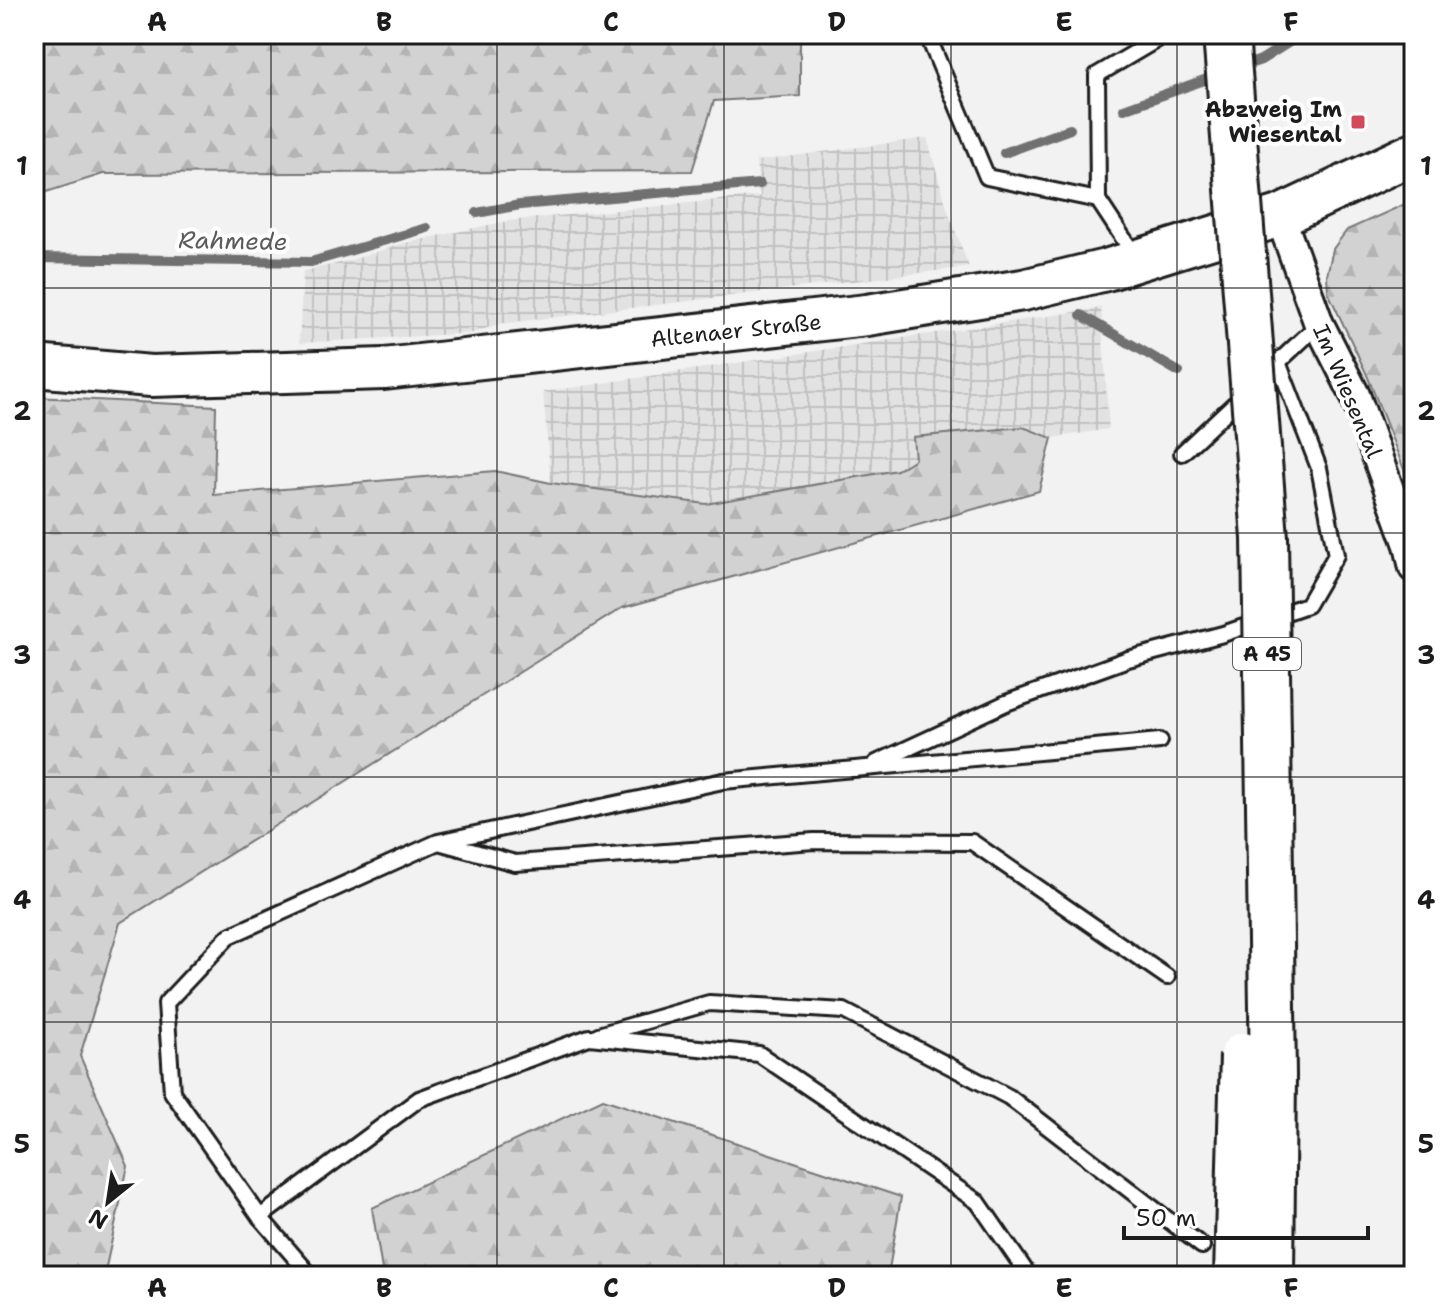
<svg xmlns="http://www.w3.org/2000/svg" width="1448" height="1310" font-family="'Shantell Sans',sans-serif">
<style>
.industrial{fill:url(#industrial-grid)}
.forest{fill:url(#forest-firs);stroke:#777;stroke-width:2}
.lines{fill:none;stroke-linecap:round;stroke-linejoin:round}
.stream{stroke:#707070;stroke-width:10}
.service-casing{stroke:#1c1c1c;stroke-width:20}
.minor-casing{stroke:#1c1c1c;stroke-width:34}
.secondary-casing{stroke:#1c1c1c;stroke-width:46}
.service{stroke:#fff;stroke-width:14}
.minor{stroke:#fff;stroke-width:28}
.secondary{stroke:#fff;stroke-width:40}
.motorway-bridge-casing{stroke:#1c1c1c;stroke-width:50;stroke-linecap:butt}
.motorway-bridge{stroke:#fff;stroke-width:44}
.grid{fill:none;stroke:#1c1c1c;stroke-width:2;stroke-opacity:0.55}
.poi-dot{fill:#d1495b;stroke:#fff;stroke-width:3}
.labels{text-anchor:middle;stroke-width:8;stroke-linejoin:round;paint-order:stroke}
.shield{fill:#fff;stroke:#606060;stroke-width:2}
.shield-label{font-size:20px;font-weight:bold;fill:#1c1c1c}
.poi-label{font-size:22px;font-weight:bold;fill:#1c1c1c;stroke:#fff;text-anchor:end}
.street-label{font-size:22px;fill:#1c1c1c;stroke:#fff}
.water-label{font-size:24px;font-style:italic;fill:#5b5b5b;stroke:#fff}
.neatline{fill:none;stroke:#1c1c1c;stroke-width:3}
.grid-label{font-size:26px;text-anchor:middle;font-weight:bold;fill:#1c1c1c}
</style>
<defs>
<pattern id="industrial-grid" width="8" height="8" patternUnits="userSpaceOnUse" patternTransform="scale(2)"><rect width="8" height="8" fill="#e2e2e2"/><path d="M0 4h8M4 0v8" fill="none" stroke="#c1c1c1"/></pattern>
<pattern id="forest-firs" width="22" height="20" patternUnits="userSpaceOnUse" patternTransform="scale(2)"><rect width="22" height="20" fill="#d2d2d2"/><path d="M5 1l3.5 6h-7zM16 11l3.5 6h-7z" fill="#b4b4b4"/></pattern>
</defs>
<rect width="100%" height="100%" fill="#f2f2f2"/>
<filter id="ink" filterUnits="userSpaceOnUse"><feTurbulence type="fractalNoise" baseFrequency=".0125" numOctaves="2"/><feDisplacementMap in="SourceGraphic" scale="16" xChannelSelector="R" yChannelSelector="G"/><feConvolveMatrix kernelMatrix="1 2 1 2 8 2 1 2 1" color-interpolation-filters="sRGB"/></filter>
<g filter="url(#ink)">
<g class="industrial">
<polygon points="927,138 948,211 969,267 499,324 473,333 299,343 303,271 345,262 401,244 507,221 760,196 756,161"/>
<polygon points="1101,308 1109,429 1052,438 1023,427 913,438 915,459 897,470 706,504 551,483 543,392"/>
</g>
<g class="forest">
<polygon points="34,34 800,34 800,96 714,101 692,171 103,174 34,196"/>
<polygon points="1414,200 1414,495 1367,375 1328,292 1327,275 1333,249 1347,230"/>
<polygon points="34,397 216,406 214,495 495,471 551,483 706,504 897,470 915,459 913,437 1023,427 1052,438 1039,491 622,608 120,923 80,1056 128,1166 104,1276 34,1276"/>
<polygon points="603,1099 901,1197 888,1276 383,1276 372,1208"/>
</g>
<g class="lines">
<g class="stream">
<polyline points="1241,67 1261,60 1302,34"/>
<polyline points="1124,109 1218,75"/>
<polyline points="1004,153 1070,129"/>
<polyline points="477,213 520,205 760,184"/>
<polyline points="34,258 311,262 427,228"/>
<polyline points="1081,315 1179,372"/>
</g>
<defs>
<g id="service">
<polyline points="927,34 987,177 1098,200 1135,256"/>
<polyline points="1098,200 1097,75 1158,39"/>
<polyline points="1272,368 1319,324"/>
<polyline points="1182,453 1246,393"/>
<polyline points="876,763 1006,703 1128,659 1223,634 1307,605 1336,555 1319,468 1278,362"/>
<polyline points="442,843 515,863 814,841 972,842 1167,977"/>
<polyline points="598,1035 709,1003 844,1011 1009,1097 1202,1246"/>
<polyline points="260,1217 419,1099 589,1037 759,1054 978,1202 1029,1276"/>
<polyline points="311,1276 260,1217 172,1092 166,1003 229,936 438,842 723,781 1160,741"/>
</g>
<polyline id="minor" points="1280,216 1319,324 1355,395 1409,545 1414,568"/>
<polyline id="secondary" points="34,366 151,376 384,369 867,315 1023,290 1106,270 1280,216 1414,153"/>
</defs>
<use href="#service" class="service-casing"/>
<use href="#minor" class="minor-casing"/>
<use href="#secondary" class="secondary-casing"/>
<use href="#service" class="service"/>
<use href="#minor" class="minor"/>
<use href="#secondary" class="secondary"/>
<defs>
<g id="motorway-bridge">
<polyline points="1226,34 1265,538 1273,1075 1271,1276"/>
<polyline points="1237,1276 1243,1055"/>
</g>
</defs>
<use href="#motorway-bridge" class="motorway-bridge-casing"/>
<use href="#motorway-bridge" class="motorway-bridge"/>
</g>
</g>
<path class="grid" d="M 271,34 L 271,1276M 497,34 L 497,1276M 724,34 L 724,1276M 951,34 L 951,1276M 1177,34 L 1177,1276M 34,288 L 1414,288M 34,533 L 1414,533M 34,777 L 1414,777M 34,1022 L 1414,1022"/>
<rect class="poi-dot" x="1350" y="114" width="16" height="16" rx="4"/>
<g class="labels">
<rect class="shield" x="1233" y="638" width="68" height="32" rx="6"/>
<g class="shield-label">
<text x="1267" y="661">A 45</text>
</g>
<g class="poi-label">
<text x="1342" y="117">Abzweig Im<tspan x="1342" dy="25">Wiesental</tspan></text>
</g>
<g class="street-label">
<text transform="translate(736 330) rotate(-6)" y="8">Altenaer Straße</text>
<text transform="translate(1348 391) rotate(67)" y="8">Im Wiesental</text>
</g>
<g class="water-label">
<text transform="translate(233 241) rotate(1)" y="8">Rahmede</text>
</g>
</g>
<rect width="1448" height="1310" fill="none" stroke="#fff" stroke-width="88"/>
<g transform="translate(108 1202) rotate(210)" stroke="#ffffff" stroke-width="6" paint-order="stroke">
<path d="M0-6L14 30L0 20L-14 30Z" fill="#1c1c1c"/>
<text y="-12" font-size="22" font-weight="bold" text-anchor="middle" fill="#1c1c1c">N</text>
</g>
<path d="M1124 1226v12h244v-12" fill="none" stroke="#1c1c1c" stroke-width="4"/>
<text x="1136" y="1226" font-size="24" fill="#1c1c1c" stroke="#ffffff" stroke-width="6" paint-order="stroke">50 m</text>
<rect x="44" y="44" width="1360" height="1222" class="neatline"/>
<g class="grid-label">
<text x="157" y="31">A</text>
<text x="384" y="31">B</text>
<text x="611" y="31">C</text>
<text x="837" y="31">D</text>
<text x="1064" y="31">E</text>
<text x="1291" y="31">F</text>
<text x="22" y="175">1</text>
<text x="1426" y="175">1</text>
<text x="22" y="420">2</text>
<text x="1426" y="420">2</text>
<text x="22" y="664">3</text>
<text x="1426" y="664">3</text>
<text x="22" y="909">4</text>
<text x="1426" y="909">4</text>
<text x="22" y="1153">5</text>
<text x="1426" y="1153">5</text>
<text x="157" y="1297">A</text>
<text x="384" y="1297">B</text>
<text x="611" y="1297">C</text>
<text x="837" y="1297">D</text>
<text x="1064" y="1297">E</text>
<text x="1291" y="1297">F</text>
</g>
</svg>
